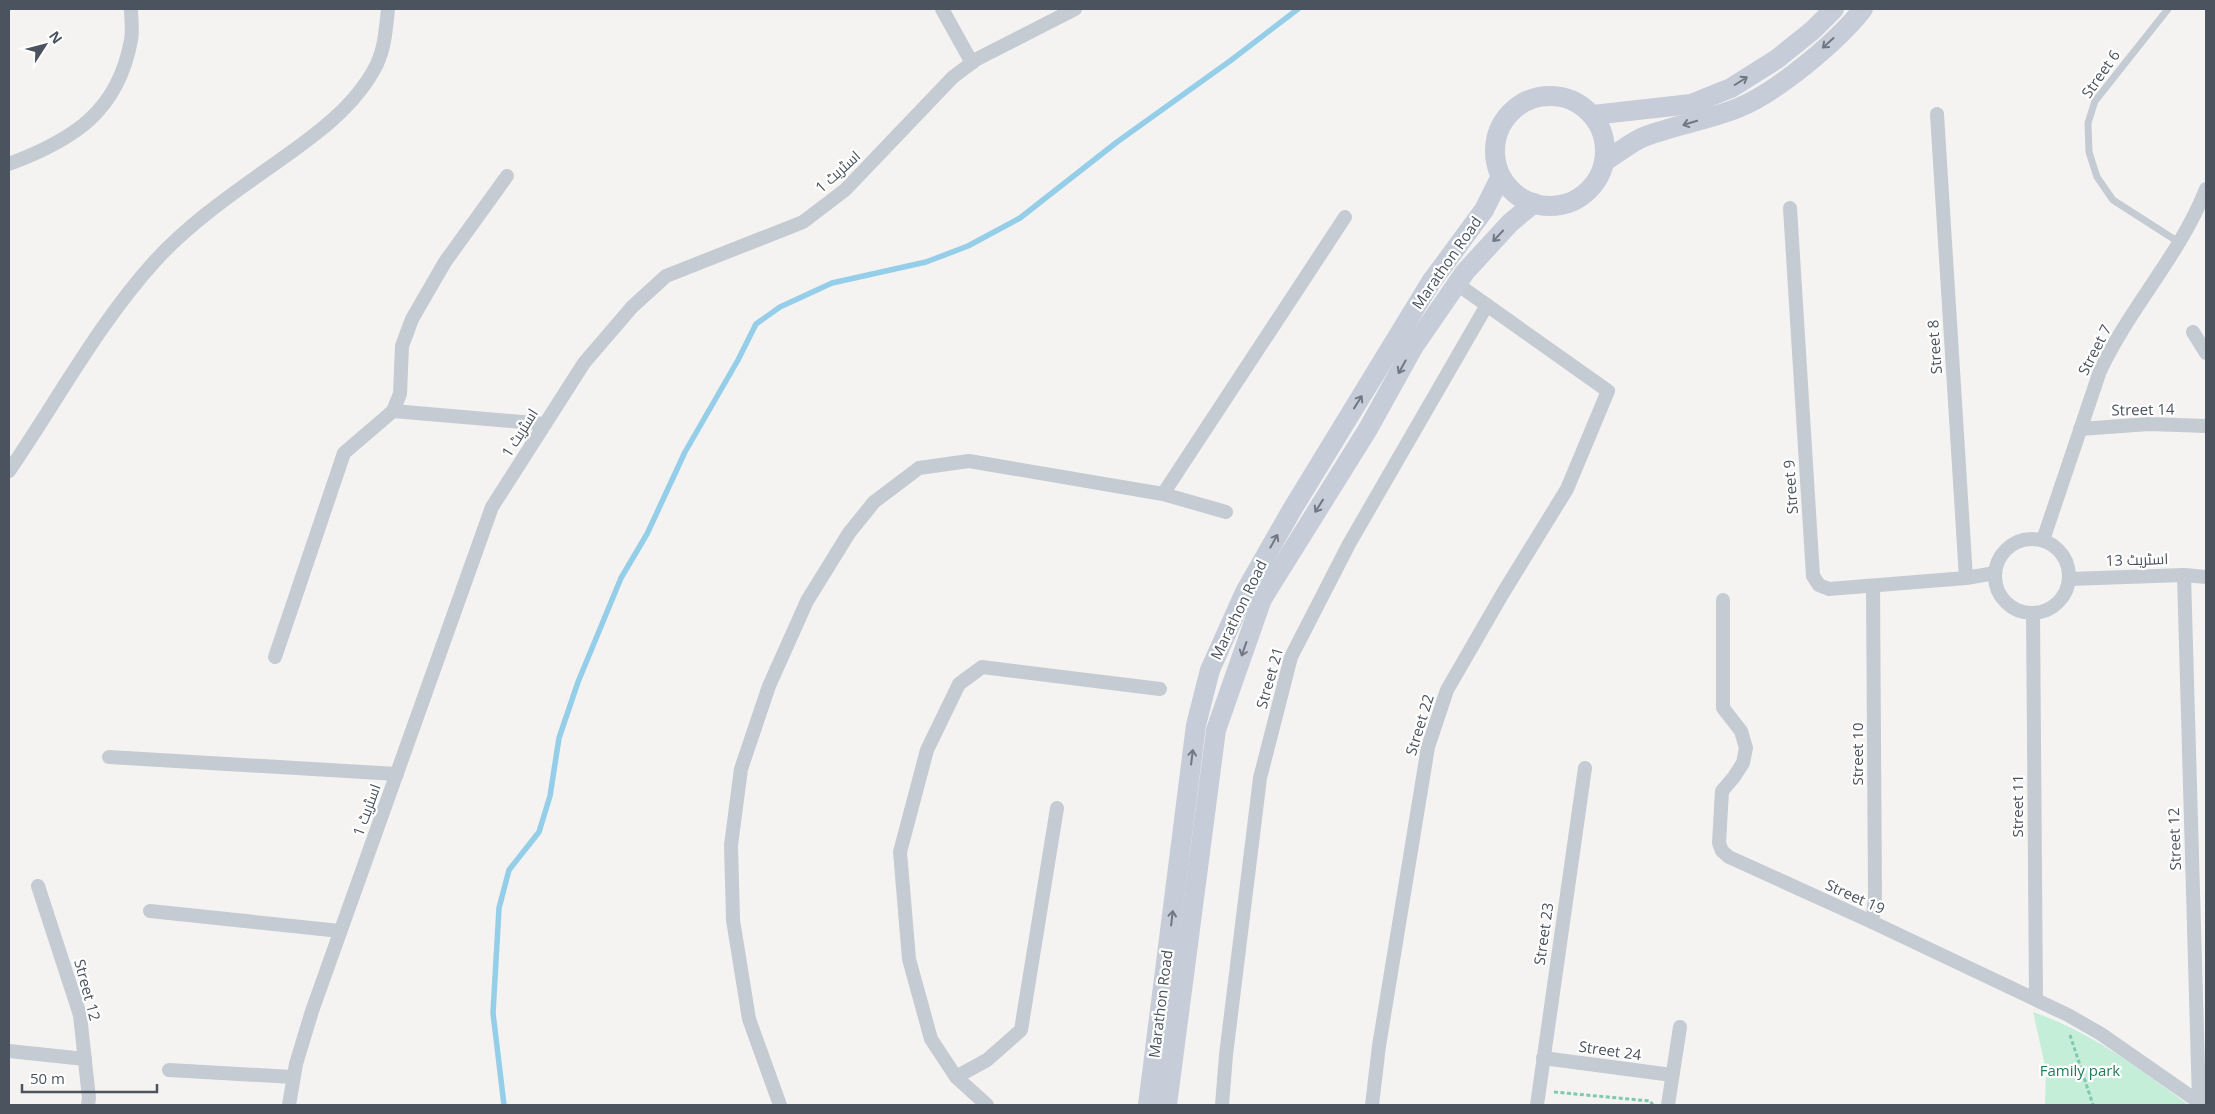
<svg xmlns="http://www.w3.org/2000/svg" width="2215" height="1114" font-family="'Open Sans',Cairo,sans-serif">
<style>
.green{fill:#c5eed9}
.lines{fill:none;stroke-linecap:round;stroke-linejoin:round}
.stream{stroke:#95cee8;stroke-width:5.5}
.path{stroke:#7ecaad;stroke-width:3;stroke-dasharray:4 2.5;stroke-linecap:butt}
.lane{stroke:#c4cbd2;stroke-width:7}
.street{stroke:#c4cbd2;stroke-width:14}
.secondary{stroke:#c6cdd9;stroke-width:20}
.oneway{stroke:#707884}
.labels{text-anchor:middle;stroke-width:4.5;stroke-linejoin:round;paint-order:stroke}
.street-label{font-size:15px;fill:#4b535f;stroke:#fff}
.park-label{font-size:15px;fill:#1e7e58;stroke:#fff}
</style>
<rect width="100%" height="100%" fill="#f4f3f2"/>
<path class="green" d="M 2033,1012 C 2092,1032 2139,1069 2189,1105 L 2045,1105 L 2046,1070 Z"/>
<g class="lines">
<polyline class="stream" points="504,1105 493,1013 499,908 509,870 539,832 550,796 559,738 578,682 621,578 647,534 685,452 738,360 756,324 780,307 832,283 926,262 968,246 1020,218 1117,142 1230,61 1298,9"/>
<g class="path">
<polyline points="2070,1035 2093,1105"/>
<polyline points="1554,1092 1650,1101 1653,1105"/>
</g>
<polyline class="lane" points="2168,9 2095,101 2088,123 2089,152 2097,177 2113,200 2180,243"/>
<g class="street">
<polyline points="942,9 972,63"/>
<polyline points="1937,114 1966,578"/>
<path d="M 9,164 C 73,140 118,112 131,40 C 133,30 131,19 131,9"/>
<polyline points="1790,208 1813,576 1819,585 1829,589 1966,578 1995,573"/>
<polyline points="2193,332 2206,353"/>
<polyline points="393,411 545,424"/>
<polyline points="2080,429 2149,424 2206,426"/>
<path d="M 9,471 C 57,401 98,324 155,261 C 187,226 225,199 263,172 C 304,143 354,111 377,64 C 385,47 386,27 388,9"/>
<polyline points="1163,494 1345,217"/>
<circle cx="2032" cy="576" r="37"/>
<path d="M 2043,540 L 2100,371 C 2130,307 2180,255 2206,189"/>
<polyline points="2184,575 2199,1102"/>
<polyline points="2069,579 2184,575 2206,577"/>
<polyline points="1723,600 1723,708 1741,731 1746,748 1743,763 1734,777 1722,791 1719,843 1722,851 1729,857 1872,922 2068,1015 2101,1034 2203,1105"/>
<polyline points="2033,613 2036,999"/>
<polyline points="275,657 344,453 393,411 400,394 402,346 412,319 445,262 507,176"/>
<polyline points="109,757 397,774"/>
<polyline points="38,886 80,1015 89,1098 88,1105"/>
<polyline points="150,911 340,931"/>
<polyline points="1872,922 1875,899 1873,586"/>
<polyline points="9,1051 85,1059"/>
<polyline points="1543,1058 1672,1075"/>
<polyline points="169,1070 293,1077"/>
<polyline points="956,1077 987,1060 1021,1030 1057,808"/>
<polyline points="289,1105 296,1064 312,1011 492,507 584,363 632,307 666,276 803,222 845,190 953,77 977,59 1075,9"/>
<polyline points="780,1105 749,1019 733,920 731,845 741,769 769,686 807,601 849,533 874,502 919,468 969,461 1163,494 1226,512"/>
<polyline points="987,1105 956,1077 931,1039 909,959 900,852 927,750 959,684 982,667 1160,689"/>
<polyline points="1222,1105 1226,1055 1260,778 1291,657 1349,544 1487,305"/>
<polyline points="1372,1105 1379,1046 1428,747 1447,690 1503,593 1567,489 1608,391 1457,284"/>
<polyline points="1537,1105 1585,768"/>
<polyline points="1668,1105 1680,1027"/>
</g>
<g class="secondary">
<circle cx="1550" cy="151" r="55"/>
<polyline points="1593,115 1691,104 1731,88 1777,59 1813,30 1834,9"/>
<path d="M 1604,162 C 1617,154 1632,141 1646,136 C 1676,125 1708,120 1738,108 C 1777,92 1837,42 1863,9"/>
<polyline points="1148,1105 1196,725 1210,670 1245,592 1293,508 1431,282 1484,210 1501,176"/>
<polyline points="1167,1105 1216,730 1262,599 1368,429 1414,346 1465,272 1510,223 1534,203"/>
</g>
</g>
<defs><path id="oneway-shaft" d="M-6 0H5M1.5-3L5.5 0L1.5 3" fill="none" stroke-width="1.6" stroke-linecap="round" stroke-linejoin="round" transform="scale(1.25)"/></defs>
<g class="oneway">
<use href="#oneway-shaft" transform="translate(1828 43) rotate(138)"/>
<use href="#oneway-shaft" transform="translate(1741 81) rotate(-32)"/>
<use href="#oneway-shaft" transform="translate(1690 123) rotate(163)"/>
<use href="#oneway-shaft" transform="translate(1498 236) rotate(133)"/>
<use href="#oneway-shaft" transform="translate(1402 367) rotate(119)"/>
<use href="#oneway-shaft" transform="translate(1358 402) rotate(-58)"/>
<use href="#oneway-shaft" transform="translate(1319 506) rotate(122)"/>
<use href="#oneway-shaft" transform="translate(1274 541) rotate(-61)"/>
<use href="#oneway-shaft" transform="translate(1244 649) rotate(109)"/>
<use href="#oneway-shaft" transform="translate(1192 757) rotate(-83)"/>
<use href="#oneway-shaft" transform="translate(1172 918) rotate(-83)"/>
</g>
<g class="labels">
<g class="street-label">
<text transform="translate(2101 74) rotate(-55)" y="5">Street 6</text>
<text transform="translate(838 172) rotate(-42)" y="5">اسٹریٹ 1</text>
<text transform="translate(1447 263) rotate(-55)" y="5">Marathon Road</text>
<text transform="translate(1935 347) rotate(-94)" y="5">Street 8</text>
<text transform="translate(2095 350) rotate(-63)" y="5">Street 7</text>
<text transform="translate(2143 410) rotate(-1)" y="5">Street 14</text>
<text transform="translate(520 433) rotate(-58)" y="5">اسٹریٹ 1</text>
<text transform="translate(1791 487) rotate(-94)" y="5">Street 9</text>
<text transform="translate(2137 560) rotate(-2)" y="5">اسٹریٹ 13</text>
<text transform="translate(1239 610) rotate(-64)" y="5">Marathon Road</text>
<text transform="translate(1270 678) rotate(-74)" y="5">Street 21</text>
<text transform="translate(1420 725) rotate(-73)" y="5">Street 22</text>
<text transform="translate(1858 754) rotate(-90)" y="5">Street 10</text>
<text transform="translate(2018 806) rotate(-90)" y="5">Street 11</text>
<text transform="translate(367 810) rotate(-70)" y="5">اسٹریٹ 1</text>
<text transform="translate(2175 839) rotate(-92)" y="5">Street 12</text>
<text transform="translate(1855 897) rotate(24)" y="5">Street 19</text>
<text transform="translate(1544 934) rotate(-82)" y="5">Street 23</text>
<text transform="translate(87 990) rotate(75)" y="5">Street 12</text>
<text transform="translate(1161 1004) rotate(-83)" y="5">Marathon Road</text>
<text transform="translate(1610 1051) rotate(8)" y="5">Street 24</text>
</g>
<g class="park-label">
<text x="2080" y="1076">Family park</text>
</g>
</g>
<rect width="2215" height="1114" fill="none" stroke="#4b535f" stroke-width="20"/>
<g transform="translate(45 45) rotate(54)" stroke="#ffffff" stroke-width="4" paint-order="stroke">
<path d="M0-4L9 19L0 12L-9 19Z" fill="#4b535f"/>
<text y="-8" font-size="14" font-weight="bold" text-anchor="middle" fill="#4b535f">N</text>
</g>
<path d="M22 1084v8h135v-8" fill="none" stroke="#4b535f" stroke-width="2.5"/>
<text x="30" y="1084" font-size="15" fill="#4b535f" stroke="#ffffff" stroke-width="4" paint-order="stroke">50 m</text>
</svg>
